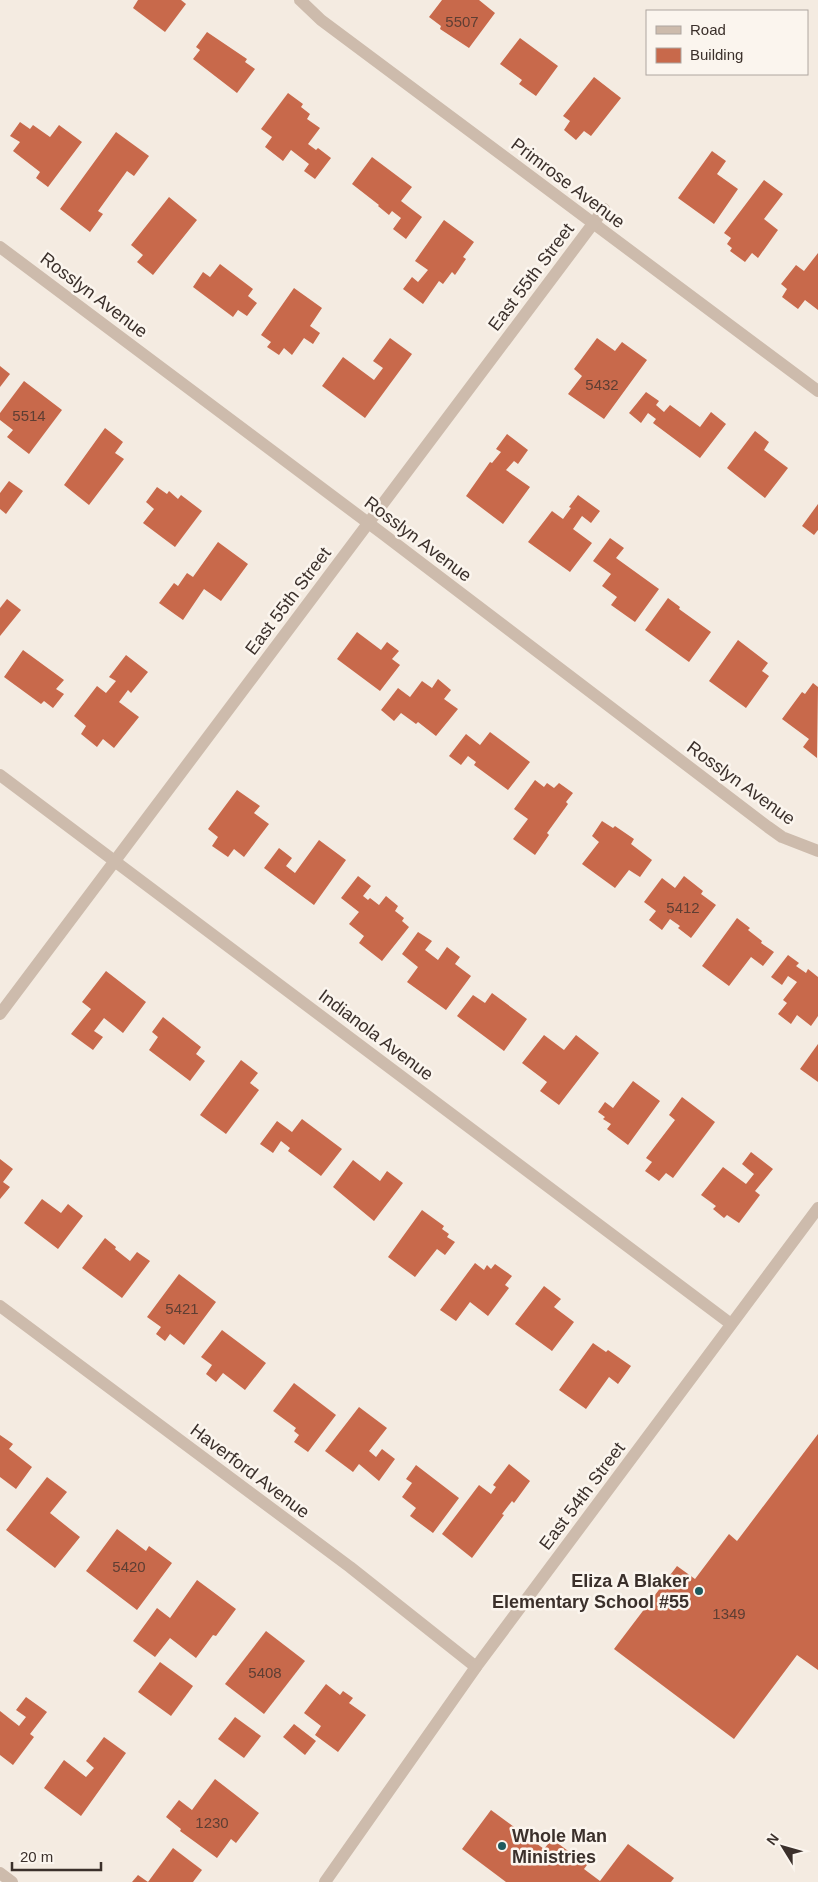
<svg xmlns="http://www.w3.org/2000/svg" width="818" height="1882" font-family="Arial,sans-serif">
<style>
.building{fill:#c8694b}
.lines{fill:none;stroke-linecap:round;stroke-linejoin:round}
.minor{stroke:#cdbbac;stroke-width:12}
.poi-dot{fill:#1f5a5e;stroke:#fbf5ee;stroke-width:2}
.labels{text-anchor:middle;stroke-width:5;stroke-linejoin:round;paint-order:stroke}
.number-label{font-size:15px;fill:#5e3e33}
.street-label{font-size:18px;fill:#3b302b;stroke:#fbf5ee}
.poi-label{font-size:18px;font-weight:bold;fill:#3b302b;stroke:#fbf5ee;text-anchor:end}
</style>
<rect width="100%" height="100%" fill="#f4ebe1"/>
<g class="building">
<polygon points="138,0 181,0 186,4 165,32 133,8"/>
<polygon points="442,0 479,0 495,13 469,48 440,29 441,26 429,17"/>
<polygon points="207,32 247,59 245,62 255,69 237,93 193,59 200,50 196,47"/>
<polygon points="520,38 558,66 536,96 519,84 522,80 500,64"/>
<polygon points="594,77 621,98 591,136 584,131 576,140 564,130 570,121 563,116"/>
<polygon points="288,93 303,104 301,107 310,114 307,119 320,128 308,144 316,150 318,148 331,158 315,179 304,171 309,164 291,150 283,161 265,147 272,137 261,129"/>
<polygon points="20,122 30,129 33,125 50,137 59,125 82,142 48,187 36,178 40,172 13,151 20,142 10,136"/>
<polygon points="116,132 149,156 134,176 127,171 98,211 103,214 90,232 60,209"/>
<polygon points="712,151 726,161 717,174 738,189 714,224 678,198"/>
<polygon points="372,157 412,187 401,201 422,217 406,239 393,229 401,218 392,211 389,215 378,206 379,205 352,184"/>
<polygon points="764,180 783,194 764,219 778,230 758,258 752,253 745,262 730,251 732,248 727,244 731,238 724,233"/>
<polygon points="169,197 197,220 153,275 137,262 143,255 131,245"/>
<polygon points="444,220 474,242 463,257 466,259 455,275 452,272 443,284 439,281 423,304 403,289 412,277 418,282 428,270 415,261"/>
<polygon points="818,253 818,310 805,300 798,309 782,297 787,289 781,284 796,265 804,271"/>
<polygon points="220,264 253,289 248,296 257,303 247,316 238,310 233,317 193,287 203,272 210,277"/>
<polygon points="294,288 322,308 310,326 320,333 313,344 304,338 292,355 284,348 279,355 267,347 271,342 261,335"/>
<polygon points="390,338 412,354 365,418 322,386 343,357 374,380 383,368 373,361"/>
<polygon points="597,338 615,351 622,342 647,360 604,419 568,394 582,376 574,369"/>
<polygon points="0,366 10,374 0,387"/>
<polygon points="24,381 62,410 29,454 7,437 13,430 0,420 0,413"/>
<polygon points="646,392 659,401 656,405 664,412 670,405 700,427 711,412 726,424 700,458 653,423 656,419 648,413 641,423 629,413"/>
<polygon points="105,428 123,442 115,453 124,459 89,505 64,485"/>
<polygon points="755,431 769,442 764,450 788,468 765,498 727,468"/>
<polygon points="507,434 528,450 518,464 514,461 506,470 530,487 503,524 466,496 490,462 492,463 501,452 496,449"/>
<polygon points="9,481 23,491 6,514 0,509 0,493"/>
<polygon points="157,487 167,494 169,491 178,499 181,495 202,511 175,547 143,523 154,509 146,502"/>
<polygon points="578,495 600,511 591,523 582,516 573,529 592,543 570,572 528,542 552,511 563,519 571,508 569,507"/>
<polygon points="818,504 818,530 814,535 802,526"/>
<polygon points="610,538 624,548 616,558 659,589 635,622 611,605 617,597 602,586 611,574 593,561"/>
<polygon points="218,542 248,564 221,601 204,589 183,620 159,603 174,583 178,586 187,573 193,577"/>
<polygon points="668,598 680,607 679,609 711,632 689,662 645,630"/>
<polygon points="7,599 21,610 0,636 0,608"/>
<polygon points="357,632 381,650 387,642 399,651 392,659 400,665 380,691 337,659"/>
<polygon points="738,640 768,663 762,671 769,676 746,708 709,681"/>
<polygon points="23,650 64,680 56,689 64,694 53,708 44,701 41,704 4,677"/>
<polygon points="126,655 148,672 131,693 128,690 119,702 139,717 114,748 103,739 97,747 81,734 86,726 74,716 97,686 106,693 116,681 109,677"/>
<polygon points="438,679 451,690 444,699 458,709 436,736 418,722 416,724 401,713 394,721 381,710 398,688 410,697 422,681 432,688"/>
<polygon points="813,683 818,687 817,758 803,747 809,739 782,719 802,692 805,694"/>
<polygon points="490,732 530,762 508,790 474,765 476,762 468,756 461,765 449,756 466,734 480,745"/>
<polygon points="535,780 544,787 547,783 554,788 559,783 573,793 566,802 568,804 547,833 549,835 535,855 513,839 528,819 514,809"/>
<polygon points="237,790 260,806 254,813 269,824 244,857 234,849 228,857 212,846 218,837 208,829"/>
<polygon points="602,821 613,828 615,826 634,839 631,844 652,860 640,877 629,870 615,888 582,864 599,842 592,836"/>
<polygon points="319,840 346,860 314,905 264,868 279,848 292,858 286,866 295,873"/>
<polygon points="358,876 371,886 363,896 368,900 370,898 379,905 386,896 398,906 395,911 404,918 402,921 409,927 382,961 359,943 364,936 349,924 359,912 341,898"/>
<polygon points="684,876 703,891 701,894 716,905 691,938 678,928 680,926 670,919 662,930 649,920 656,911 644,902 662,878 675,888"/>
<polygon points="737,918 750,928 748,930 762,941 761,943 774,952 763,966 751,957 729,986 702,966"/>
<polygon points="418,932 432,941 425,950 438,960 447,947 460,957 455,964 471,976 446,1010 407,982 418,967 402,954"/>
<polygon points="788,955 799,963 796,966 806,973 808,969 818,977 818,1016 811,1026 797,1015 791,1024 778,1014 787,1003 783,1000 797,982 788,976 782,985 771,977"/>
<polygon points="106,971 146,1002 123,1033 104,1018 94,1031 103,1037 93,1050 71,1034 91,1009 82,1002"/>
<polygon points="492,993 527,1019 504,1051 457,1016 473,995 485,1003"/>
<polygon points="163,1017 201,1047 196,1054 205,1061 190,1081 149,1050 158,1037 152,1032"/>
<polygon points="544,1035 564,1050 576,1035 599,1053 559,1105 540,1091 547,1082 522,1063"/>
<polygon points="818,1044 818,1082 800,1069"/>
<polygon points="241,1060 258,1073 250,1083 259,1090 226,1134 200,1115"/>
<polygon points="633,1081 660,1101 628,1145 607,1129 611,1124 603,1119 605,1117 598,1112 605,1102 613,1108"/>
<polygon points="682,1097 715,1122 673,1178 666,1173 659,1181 645,1171 652,1162 646,1158 675,1120 669,1115"/>
<polygon points="302,1119 342,1149 321,1176 288,1151 290,1148 281,1141 273,1153 260,1144 277,1121 292,1132"/>
<polygon points="751,1152 773,1169 755,1191 760,1195 739,1223 727,1215 724,1218 713,1209 716,1206 701,1195 723,1167 746,1184 754,1174 742,1164"/>
<polygon points="0,1159 13,1169 3,1182 10,1187 0,1199"/>
<polygon points="353,1160 380,1181 387,1171 403,1183 374,1221 333,1187"/>
<polygon points="42,1199 61,1213 68,1204 83,1216 58,1249 24,1223"/>
<polygon points="422,1210 444,1226 442,1229 449,1234 447,1237 455,1242 445,1255 437,1249 415,1277 388,1257"/>
<polygon points="105,1238 116,1247 115,1249 130,1261 137,1252 150,1261 122,1298 82,1268"/>
<polygon points="475,1263 484,1270 487,1265 491,1269 495,1264 512,1276 505,1285 509,1288 488,1316 470,1302 456,1321 440,1310"/>
<polygon points="179,1274 216,1302 184,1345 170,1334 165,1341 156,1334 161,1327 147,1317"/>
<polygon points="544,1286 561,1299 554,1307 574,1322 552,1351 515,1324"/>
<polygon points="222,1330 266,1363 245,1390 223,1373 216,1382 206,1374 212,1365 201,1357"/>
<polygon points="593,1343 606,1352 608,1350 631,1366 618,1384 609,1377 586,1409 559,1390"/>
<polygon points="294,1383 336,1415 308,1452 294,1442 299,1435 294,1431 296,1428 273,1411"/>
<polygon points="359,1407 387,1428 369,1451 376,1457 382,1449 395,1459 379,1481 359,1464 353,1472 325,1451"/>
<polygon points="818,1434 818,1670 797,1655 734,1739 614,1649 677,1566 695,1579 729,1534 737,1541"/>
<polygon points="0,1435 13,1444 9,1449 32,1467 16,1489 0,1477"/>
<polygon points="509,1464 530,1481 514,1503 512,1501 502,1514 504,1515 472,1558 442,1534 479,1485 491,1494 496,1487 493,1485"/>
<polygon points="416,1465 459,1498 433,1533 410,1516 416,1508 402,1497 412,1483 406,1479"/>
<polygon points="47,1477 67,1492 50,1513 80,1537 55,1568 6,1530"/>
<polygon points="117,1529 146,1551 149,1546 172,1563 137,1610 86,1571"/>
<polygon points="197,1580 236,1609 216,1636 213,1635 196,1658 170,1638 155,1657 133,1641 157,1608 170,1618"/>
<polygon points="266,1631 305,1661 264,1714 225,1684"/>
<polygon points="160,1662 193,1686 171,1716 138,1692"/>
<polygon points="326,1684 340,1695 343,1691 353,1698 349,1703 366,1715 338,1752 315,1735 321,1726 304,1713"/>
<polygon points="26,1697 47,1712 30,1734 34,1737 13,1765 0,1755 0,1711 19,1726 26,1717 16,1710"/>
<polygon points="235,1717 261,1736 244,1758 218,1739"/>
<polygon points="294,1724 316,1741 305,1755 283,1737"/>
<polygon points="104,1737 126,1753 81,1816 44,1788 64,1760 86,1777 94,1768 86,1761"/>
<polygon points="215,1779 259,1813 236,1843 231,1839 217,1858 180,1831 181,1829 166,1817 179,1800 192,1810"/>
<polygon points="491,1810 544,1849 552,1839 587,1865 584,1869 600,1881 628,1844 674,1878 671,1882 506,1882 462,1849"/>
<polygon points="173,1848 202,1870 193,1882 148,1882"/>
<polygon points="138,1875 148,1882 132,1882"/>
</g>
<g class="lines">
<g class="minor">
<polyline points="300,0 321,20 818,391"/>
<polyline points="0,247 383,534 768,827 782,837 818,851"/>
<polyline points="0,775 731,1324"/>
<polyline points="0,1014 604,209"/>
<polyline points="0,1306 350,1567 476,1667"/>
<polyline points="0,1873 12,1882"/>
<polyline points="325,1882 476,1667 818,1208"/>
</g>
</g>
<g class="poi-dot">
<circle cx="699" cy="1591" r="5"/>
<circle cx="502" cy="1846" r="5"/>
</g>
<g class="labels">
<g class="number-label">
<text x="462" y="27">5507</text>
<text x="602" y="390">5432</text>
<text x="29" y="421">5514</text>
<text x="683" y="913">5412</text>
<text x="182" y="1314">5421</text>
<text x="129" y="1572">5420</text>
<text x="729" y="1619">1349</text>
<text x="265" y="1678">5408</text>
<text x="212" y="1828">1230</text>
</g>
<g class="street-label">
<text transform="translate(568 183) rotate(37)" y="6">Primrose Avenue</text>
<text transform="translate(531 277) rotate(-53)" y="6">East 55th Street</text>
<text transform="translate(94 295) rotate(37)" y="6">Rosslyn Avenue</text>
<text transform="translate(418 539) rotate(37)" y="6">Rosslyn Avenue</text>
<text transform="translate(288 601) rotate(-53)" y="6">East 55th Street</text>
<text transform="translate(741 783) rotate(36)" y="6">Rosslyn Avenue</text>
<text transform="translate(376 1035) rotate(37)" y="6">Indianola Avenue</text>
<text transform="translate(250 1471) rotate(37)" y="6">Haverford Avenue</text>
<text transform="translate(582 1496) rotate(-53)" y="6">East 54th Street</text>
</g>
<g class="poi-label">
<text x="689" y="1587">Eliza A Blaker<tspan x="689" dy="21">Elementary School #55</tspan></text>
<text x="512" y="1842" text-anchor="start">Whole Man<tspan x="512" dy="21">Ministries</tspan></text>
</g>
</g>
<rect x="646" y="10" width="162" height="65" fill="#fbf5ee" stroke="#aea6a0"/>
<rect x="656" y="26" width="25" height="8" fill="#cdbbac" stroke="#aea6a0"/>
<text x="690" y="35" font-size="15" fill="#3b302b">Road</text>
<rect x="656" y="48" width="25" height="15" fill="#c8694b" stroke="#aea6a0"/>
<text x="690" y="60" font-size="15" fill="#3b302b">Building</text>
<g transform="translate(783 1847) rotate(307)" stroke="#fbf5ee" stroke-width="4" paint-order="stroke">
<path d="M0-4L9 19L0 12L-9 19Z" fill="#3b302b"/>
<text y="-8" font-size="14" font-weight="bold" text-anchor="middle" fill="#3b302b">N</text>
</g>
<path d="M12 1862v8h89v-8" fill="none" stroke="#3b302b" stroke-width="2.5"/>
<text x="20" y="1862" font-size="15" fill="#3b302b" stroke="#fbf5ee" stroke-width="4" paint-order="stroke">20 m</text>
</svg>
